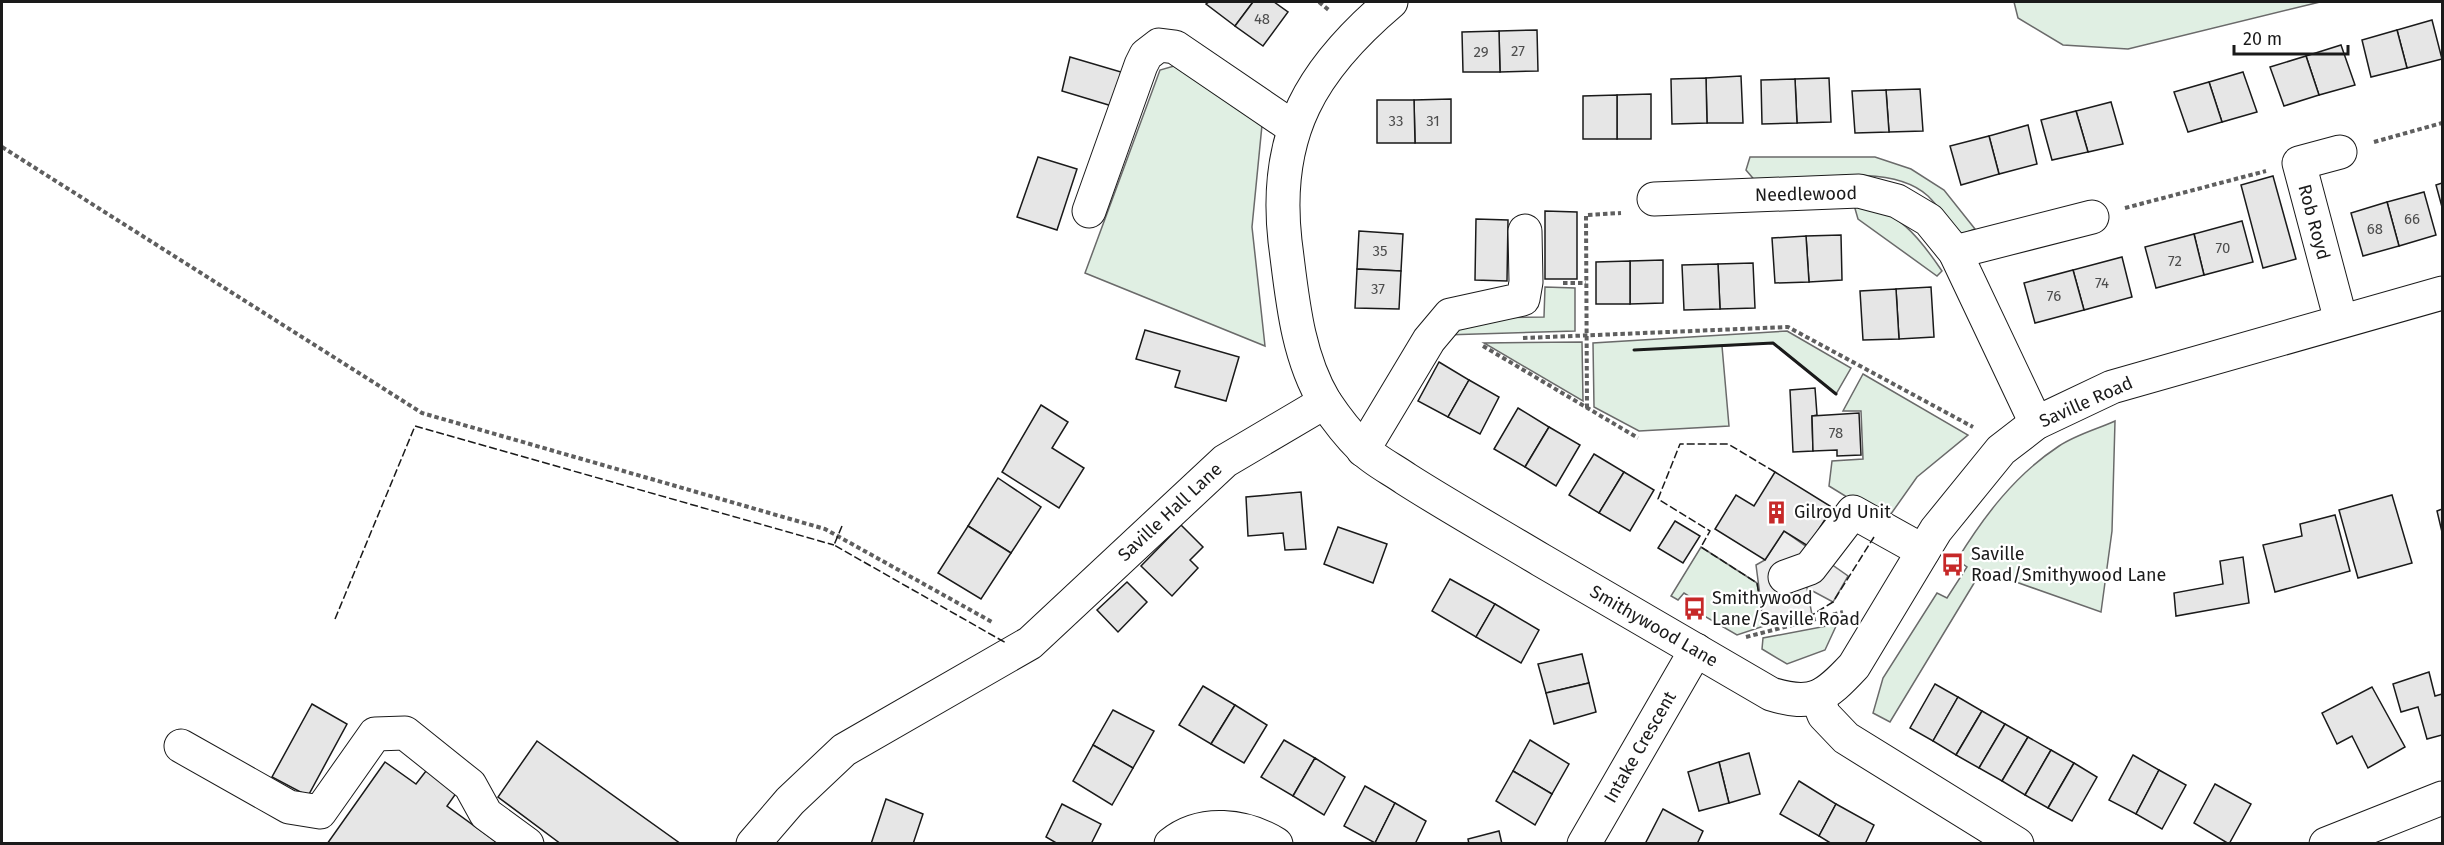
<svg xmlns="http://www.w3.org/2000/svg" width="2444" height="845" font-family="'Fira Sans',sans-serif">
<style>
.green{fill:#e0efe3;stroke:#6a6a6a;stroke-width:1.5}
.parking{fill:#ededed;stroke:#6a6a6a;stroke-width:1.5}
.building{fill:#e6e6e6;stroke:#1a1a1a;stroke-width:1.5}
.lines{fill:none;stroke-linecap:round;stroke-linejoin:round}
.minor-casing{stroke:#1a1a1a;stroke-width:35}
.path{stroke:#5f5f5f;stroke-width:4;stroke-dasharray:4.5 3;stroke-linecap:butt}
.minor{stroke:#fff;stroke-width:33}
.fence{stroke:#1a1a1a;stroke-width:1.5;stroke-dasharray:8 3;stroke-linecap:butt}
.wall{stroke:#1a1a1a;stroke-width:3}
.labels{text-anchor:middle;stroke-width:4.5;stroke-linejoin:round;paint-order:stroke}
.number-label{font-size:15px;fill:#4d4d4d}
.street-label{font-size:18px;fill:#1a1a1a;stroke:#fff}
.poi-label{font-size:18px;fill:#1a1a1a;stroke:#fff;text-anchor:start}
</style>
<rect width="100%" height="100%" fill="#fff"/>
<g class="green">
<polygon points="2014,2 2320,2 2128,49 2063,45 2018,18"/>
<polygon points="1174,66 1262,125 1252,227 1265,346 1085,273 1160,70"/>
<path d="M 1750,157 L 1875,157 L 1911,169 L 1944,190 L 1975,229 L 1962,234 C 1949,222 1940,208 1928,196 C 1891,161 1805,180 1757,183 L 1746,170 Z"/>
<path d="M 1854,205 C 1897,208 1919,237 1942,271 L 1937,276 L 1858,219 Z"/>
<polygon points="1545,287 1575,288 1575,331 1444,335 1475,318 1544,317"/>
<polygon points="1787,331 1851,368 1836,394 1773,343 1722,346 1729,426 1639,431 1594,407 1593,343"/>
<polygon points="1582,342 1583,401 1484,343"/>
<polygon points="1863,374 1968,435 1917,477 1886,521 1829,486 1832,461 1863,459 1861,411 1843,411"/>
<path d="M 2115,421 L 2112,531 L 2101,612 L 1982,570 L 1890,722 L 1873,713 L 1883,678 L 1937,593 L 1947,598 L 1967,567 L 1957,560 C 1984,516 2015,475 2059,446 C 2075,435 2097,429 2115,421 Z"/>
<polygon points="1701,547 1757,583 1764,626 1737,635 1699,613 1703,605 1684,593 1678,600 1671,596"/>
<polygon points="1837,624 1825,650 1787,664 1762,649 1763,638"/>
</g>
<polygon class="parking" points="1784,531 1848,576 1833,602 1807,588 1812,615 1764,626 1756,565 1765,560"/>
<g class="building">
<polygon points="1209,2 1253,2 1235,26 1206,4"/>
<polygon points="1253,2 1274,2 1288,12 1263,46 1235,26"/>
<polygon points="2432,20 2442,59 2407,68 2397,30"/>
<polygon points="1537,30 1538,71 1500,72 1499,31"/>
<polygon points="2397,30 2407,68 2371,77 2362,40"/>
<polygon points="1499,31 1500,72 1463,72 1462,32"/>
<polygon points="2341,45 2355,85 2319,95 2306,56"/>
<polygon points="2306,56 2319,95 2284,106 2270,67"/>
<polygon points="1070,57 1121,72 1112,106 1062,91"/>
<polygon points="2243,72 2257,112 2222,122 2209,82"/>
<polygon points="1741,76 1743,123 1707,123 1706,78"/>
<polygon points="1706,78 1707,123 1672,124 1671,79"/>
<polygon points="1829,78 1831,122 1797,123 1795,79"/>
<polygon points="1795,79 1797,123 1762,124 1761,80"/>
<polygon points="2209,82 2222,122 2188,132 2174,92"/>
<polygon points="1920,89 1923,131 1889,132 1886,90"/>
<polygon points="1886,90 1889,132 1855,133 1852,91"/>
<polygon points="1651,94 1651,139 1617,139 1617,95"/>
<polygon points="1617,95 1617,139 1583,139 1583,96"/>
<polygon points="1451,99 1451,143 1415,143 1414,100"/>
<polygon points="1377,100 1414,100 1415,143 1377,143"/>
<polygon points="2111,102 2123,144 2088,152 2076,111"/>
<polygon points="2076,111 2088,152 2052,160 2041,120"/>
<polygon points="2028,125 2037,164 1999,174 1989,136"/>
<polygon points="1989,136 1999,174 1961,185 1950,146"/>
<polygon points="1038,157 1077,169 1057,230 1017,217"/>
<polygon points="2273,176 2296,259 2263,268 2241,185"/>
<polygon points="2442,183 2442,207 2436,185"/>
<polygon points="2424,192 2436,235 2399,246 2387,202"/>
<polygon points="2387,202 2399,246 2363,256 2351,213"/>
<polygon points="1545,211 1577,212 1577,279 1545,279"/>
<polygon points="1476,219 1508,220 1507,281 1475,280"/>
<polygon points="2242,221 2253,262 2204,275 2194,234"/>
<polygon points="1359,231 1403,234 1401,271 1357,269"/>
<polygon points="2194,234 2204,275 2156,288 2145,247"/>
<polygon points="1841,235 1842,280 1809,282 1806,236"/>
<polygon points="1806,236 1809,282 1775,283 1772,238"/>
<polygon points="2122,257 2132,297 2084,310 2073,270"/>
<polygon points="1663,260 1663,303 1630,304 1630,261"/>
<polygon points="1630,261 1630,304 1596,304 1596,262"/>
<polygon points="1753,263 1755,308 1720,309 1718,264"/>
<polygon points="1718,264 1720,309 1684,310 1682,265"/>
<polygon points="1357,269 1401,271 1399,309 1355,308"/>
<polygon points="2073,270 2084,310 2035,323 2024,283"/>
<polygon points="1931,287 1934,337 1899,339 1896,289"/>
<polygon points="1896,289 1899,339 1863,340 1860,291"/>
<polygon points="1145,330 1239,357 1226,401 1175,387 1180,371 1136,359"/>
<polygon points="1439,362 1469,380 1448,417 1418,401"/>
<polygon points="1469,380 1499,397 1480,434 1448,417"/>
<polygon points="1815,388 1817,415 1812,416 1813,451 1793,452 1790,390"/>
<polygon points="1041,405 1068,422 1052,448 1084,468 1059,508 1002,472"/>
<polygon points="1518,408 1549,427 1525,467 1494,449"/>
<polygon points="1859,413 1861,455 1837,456 1837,450 1813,451 1812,416"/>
<polygon points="1549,427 1580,445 1556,486 1525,467"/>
<polygon points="1594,454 1624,472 1599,513 1569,495"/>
<polygon points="1624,472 1654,490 1630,531 1599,513"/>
<polygon points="1775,472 1830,506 1823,517 1826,518 1808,546 1784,531 1765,560 1715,529 1736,495 1754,506"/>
<polygon points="998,478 1041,507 1011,553 968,526"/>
<polygon points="1301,492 1306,549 1285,550 1283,533 1248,536 1246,497"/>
<polygon points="2392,495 2412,563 2358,578 2339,510"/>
<polygon points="2442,509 2442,532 2437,511"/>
<polygon points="2335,515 2350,571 2275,592 2263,545 2302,536 2300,524"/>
<polygon points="1675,521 1700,536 1683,563 1658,548"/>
<polygon points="1181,525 1203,547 1190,560 1198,568 1172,596 1141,566"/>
<polygon points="968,526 1011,553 981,599 938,573"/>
<polygon points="1338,527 1387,544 1373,583 1324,564"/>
<polygon points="2243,557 2249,603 2176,616 2174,593 2223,584 2220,561"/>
<polygon points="1450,579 1495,604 1476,637 1432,611"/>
<polygon points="1127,582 1147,602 1118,632 1097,610"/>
<polygon points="1495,604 1539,630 1521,663 1476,637"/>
<polygon points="1582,654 1589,683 1546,693 1538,664"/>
<polygon points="2429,672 2435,696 2442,694 2442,735 2427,739 2418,707 2401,712 2393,684"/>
<polygon points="1589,683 1596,712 1554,724 1546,693"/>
<polygon points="1935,684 1958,697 1933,741 1910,728"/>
<polygon points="1203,686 1235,705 1211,744 1179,725"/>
<polygon points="2372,687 2405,747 2368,768 2352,736 2337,744 2322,713"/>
<polygon points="1958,697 1982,711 1956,755 1933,741"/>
<polygon points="312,704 347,724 308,796 272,777"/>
<polygon points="1235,705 1267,725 1244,763 1211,744"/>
<polygon points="1113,710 1154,731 1133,768 1093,745"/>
<polygon points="1982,711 2005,724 1979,768 1956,755"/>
<polygon points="2005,724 2028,737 2002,781 1979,768"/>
<polygon points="2028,737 2051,750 2025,795 2002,781"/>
<polygon points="1284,740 1315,758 1293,796 1261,777"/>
<polygon points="1530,740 1569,764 1552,794 1513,771"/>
<polygon points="537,741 681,844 561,844 498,797"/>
<polygon points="1093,745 1133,768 1112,805 1073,781"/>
<polygon points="2051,750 2074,763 2048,808 2025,795"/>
<polygon points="1749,753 1760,794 1729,803 1719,762"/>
<polygon points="2133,755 2159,770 2136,814 2109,800"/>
<polygon points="1315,758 1345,777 1324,815 1293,796"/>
<polygon points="385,762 416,784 426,771 457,792 447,806 499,844 327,844"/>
<polygon points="1719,762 1729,803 1699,811 1688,772"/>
<polygon points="2074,763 2097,777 2072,821 2048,808"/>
<polygon points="2159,770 2186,785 2162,829 2136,814"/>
<polygon points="1513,771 1552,794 1535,825 1496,801"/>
<polygon points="1799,781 1836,804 1819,836 1780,814"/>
<polygon points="2215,784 2251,804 2229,844 2194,823"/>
<polygon points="1365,786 1395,803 1375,843 1344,826"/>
<polygon points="886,799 923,814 913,844 871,844"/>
<polygon points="1395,803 1426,821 1415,844 1375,843"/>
<polygon points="1062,804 1101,824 1091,844 1058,844 1046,837"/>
<polygon points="1836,804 1874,825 1865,844 1832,844 1819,836"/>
<polygon points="1663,809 1703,831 1697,844 1645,844"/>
<polygon points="1499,831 1502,844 1469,844 1468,839"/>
</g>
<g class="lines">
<defs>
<g id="minor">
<path d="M 1391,2 C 1312,69 1273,133 1285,241 C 1292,294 1296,354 1325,402 C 1335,417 1349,435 1362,448 C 1373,460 1392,469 1406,479 C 1450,507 1496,533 1541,560 C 1618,605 1694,649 1771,694 C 1813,707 1825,697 1854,666 L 1936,530 L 2001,450 L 2036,423 L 2112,387 L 2442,293"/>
<polyline points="2340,152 2299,163 2341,321"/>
<polyline points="1654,199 1859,191 1897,201 1929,220 1955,252 2036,423"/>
<polyline points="1089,211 1141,65 1146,55 1159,45 1175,47 1294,128"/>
<polyline points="1955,252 2092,217"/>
<polyline points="1363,450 1429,340 1450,315 1523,299 1526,282 1525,231"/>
<polyline points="1785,577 1810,568 1853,512 1923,551"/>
<polyline points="1817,697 1824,715 1846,738 2017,844"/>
<polyline points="181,746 289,807 320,812 375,734 405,733 470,785 486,814 527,844"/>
<polyline points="753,844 790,801 844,750 1030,643 1225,461 1325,402"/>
<path d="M 1171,844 C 1202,819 1245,825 1276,844"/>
<polyline points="1584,844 1696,650"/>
<polyline points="2326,844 2442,798"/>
</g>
</defs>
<use href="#minor" class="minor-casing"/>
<g class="path">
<polyline points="1319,2 1330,11"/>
<polyline points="2374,142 2442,123"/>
<polyline points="2,147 422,413 825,529 992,622"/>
<polyline points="2125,208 2266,171"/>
<polyline points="1563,283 1586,283"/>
<polyline points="1523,338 1788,327 1973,427"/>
<polyline points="1483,346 1638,438"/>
<polyline points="1587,408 1586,215 1621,213"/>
<polyline points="1746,637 1843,612"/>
</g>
<use href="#minor" class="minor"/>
<g class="fence">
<polyline points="1775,472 1728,444 1680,444 1658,499 1710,531 1701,547 1757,583 1764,626 1812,615 1833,602 1874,537"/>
<polyline points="842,526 834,545 1006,643"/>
<polyline points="335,619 415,426 834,545"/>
</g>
<polyline class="wall" points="1634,350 1773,343 1836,394"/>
</g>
<defs>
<symbol id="building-bare" viewBox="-9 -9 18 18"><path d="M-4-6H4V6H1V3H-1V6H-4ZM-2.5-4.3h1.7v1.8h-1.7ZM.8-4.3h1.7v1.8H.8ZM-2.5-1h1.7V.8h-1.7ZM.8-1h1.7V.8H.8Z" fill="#c62828" stroke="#fff" stroke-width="2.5" paint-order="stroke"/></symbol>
<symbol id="bus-bare" viewBox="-9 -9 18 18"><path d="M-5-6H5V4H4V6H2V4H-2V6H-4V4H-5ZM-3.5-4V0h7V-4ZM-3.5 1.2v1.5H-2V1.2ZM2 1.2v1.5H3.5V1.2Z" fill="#c62828" stroke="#fff" stroke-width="2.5" paint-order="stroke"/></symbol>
</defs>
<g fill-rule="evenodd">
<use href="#building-bare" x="1760" y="496" width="33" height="33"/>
<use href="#bus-bare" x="1936" y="548" width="33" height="33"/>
<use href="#bus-bare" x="1678" y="592" width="33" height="33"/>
</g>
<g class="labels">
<g class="number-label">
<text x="1262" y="24">48</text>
<text x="1518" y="56">27</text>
<text x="1481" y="57">29</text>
<text x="1396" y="126">33</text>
<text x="1433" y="126">31</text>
<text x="2412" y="224">66</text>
<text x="2375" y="234">68</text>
<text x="2223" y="253">70</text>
<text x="1380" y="256">35</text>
<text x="2175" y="266">72</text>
<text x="2102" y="288">74</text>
<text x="1378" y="294">37</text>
<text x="2054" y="301">76</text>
<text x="1836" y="438">78</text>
</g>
<g class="street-label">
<text transform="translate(1806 194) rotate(-1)" y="6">Needlewood</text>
<text transform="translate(2314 222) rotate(75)" y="6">Rob Royd</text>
<text transform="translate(2086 402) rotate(-24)" y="6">Saville Road</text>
<text transform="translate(1170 512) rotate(-43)" y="6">Saville Hall Lane</text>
<text transform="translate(1654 626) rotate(30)" y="6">Smithywood Lane</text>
<text transform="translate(1640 747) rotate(-60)" y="6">Intake Crescent</text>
</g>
<g class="poi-label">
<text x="1794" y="518">Gilroyd Unit</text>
<text x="1971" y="560">Saville<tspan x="1971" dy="21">Road/Smithywood Lane</tspan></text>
<text x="1712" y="604">Smithywood<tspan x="1712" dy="21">Lane/Saville Road</tspan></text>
</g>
</g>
<rect width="2444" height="845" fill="none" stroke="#1a1a1a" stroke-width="6"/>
<path d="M2234 45v9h114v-9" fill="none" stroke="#1a1a1a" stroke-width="3"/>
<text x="2243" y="45" font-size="18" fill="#1a1a1a" stroke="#ffffff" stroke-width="4.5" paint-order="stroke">20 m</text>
</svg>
